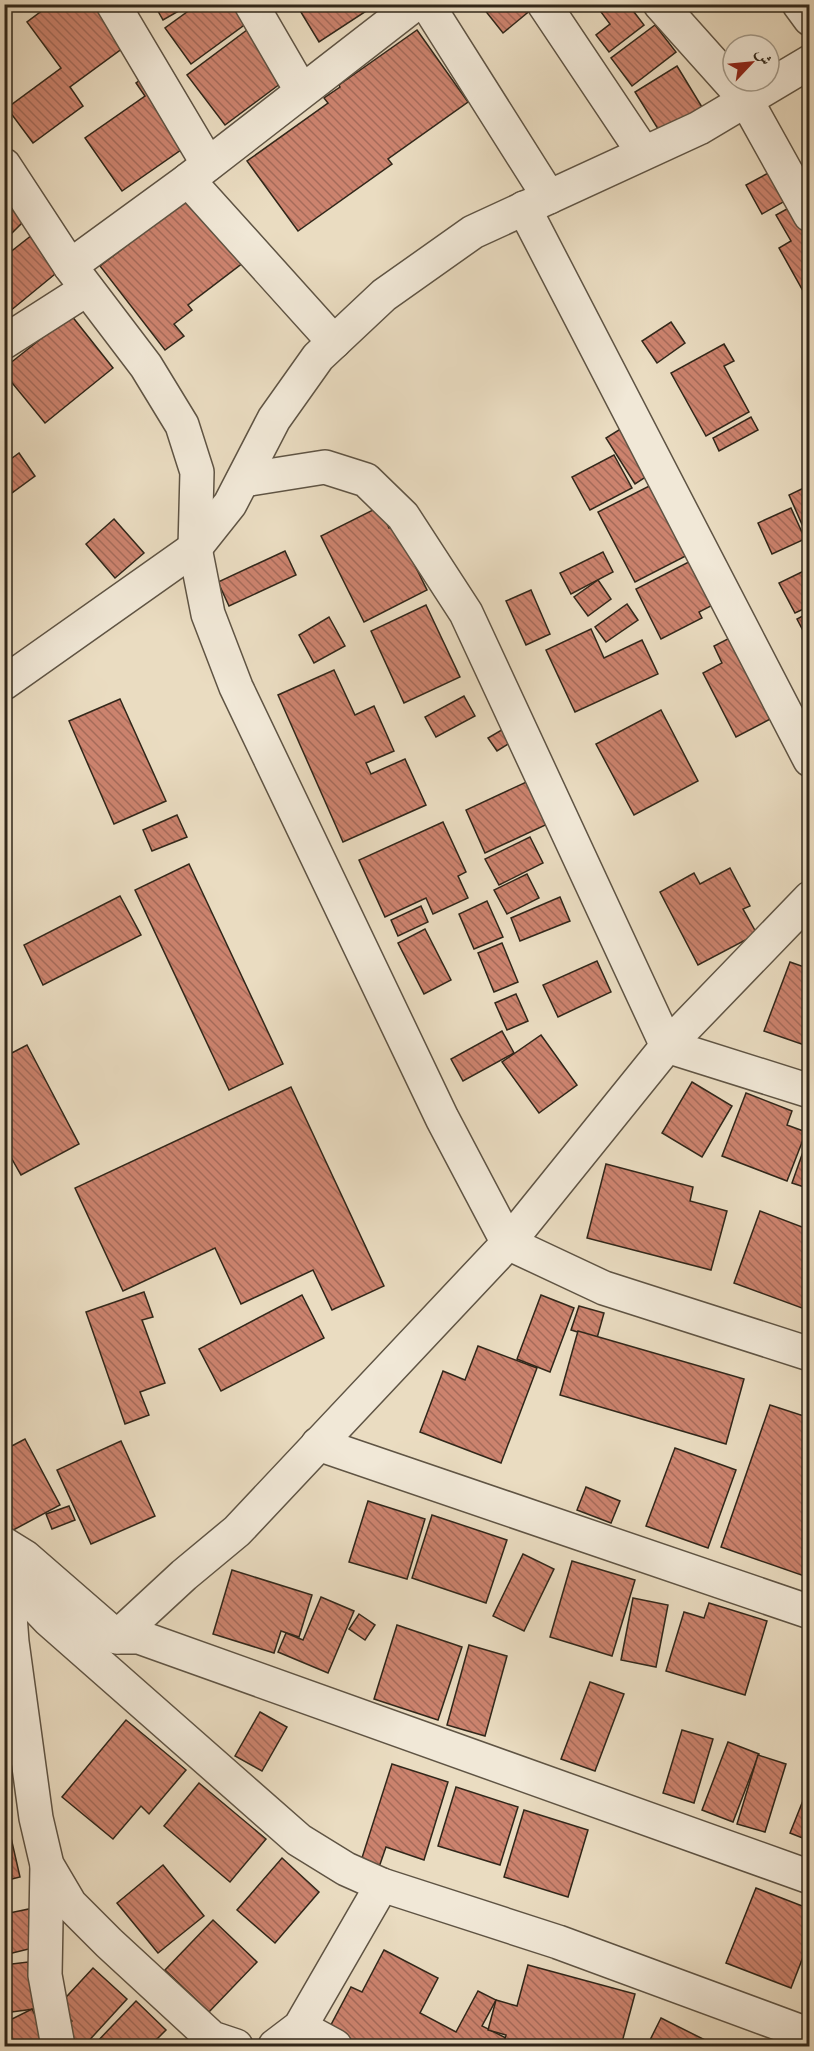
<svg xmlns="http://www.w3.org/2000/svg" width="814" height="2051" font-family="Alegreya,Amiri,serif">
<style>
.building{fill:url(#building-back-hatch);stroke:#31271a;stroke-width:1.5}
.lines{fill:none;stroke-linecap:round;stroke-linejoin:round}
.street-casing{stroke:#5f5444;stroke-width:36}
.street{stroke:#f1e8d7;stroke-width:33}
</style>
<defs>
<pattern id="building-back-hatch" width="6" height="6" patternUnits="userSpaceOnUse" patternTransform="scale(1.5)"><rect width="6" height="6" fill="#cc836e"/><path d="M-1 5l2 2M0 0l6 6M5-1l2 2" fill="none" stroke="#a66b5a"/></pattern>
</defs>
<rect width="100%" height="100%" fill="#eadcc1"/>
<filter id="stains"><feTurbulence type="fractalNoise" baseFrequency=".00333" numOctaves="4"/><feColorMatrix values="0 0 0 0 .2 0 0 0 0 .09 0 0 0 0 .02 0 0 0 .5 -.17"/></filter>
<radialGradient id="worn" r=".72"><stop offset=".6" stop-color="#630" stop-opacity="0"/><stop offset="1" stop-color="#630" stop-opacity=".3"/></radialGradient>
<g class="building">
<polygon points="51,4 121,4 142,34 70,87 83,106 33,143 7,108 61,68 27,22"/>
<polygon points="154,4 191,4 163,20"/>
<polygon points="198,4 234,4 247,23 191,64 165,28"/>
<polygon points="296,4 377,4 319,42"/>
<polygon points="480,4 538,4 503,33"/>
<polygon points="603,4 628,4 644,25 609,52 596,35 610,24 598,8"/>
<polygon points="655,25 676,52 632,86 611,58"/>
<polygon points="247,30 288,78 225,125 187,75"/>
<polygon points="417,30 468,102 388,159 392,164 298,231 247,161 328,103 324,98 340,87 339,85"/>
<polygon points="677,66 705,112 663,137 635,92"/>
<polygon points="155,70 201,136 122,191 85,138 145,96 136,83"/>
<polygon points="785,164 801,192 762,214 746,185"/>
<polygon points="4,191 30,215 4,241"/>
<polygon points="196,192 248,259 188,305 192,310 174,324 184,336 165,350 100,266"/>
<polygon points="810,196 810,297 807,298 779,248 791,241 776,215"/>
<polygon points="32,235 60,270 4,316 4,257"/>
<polygon points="71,315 113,368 45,423 4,373 4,368"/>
<polygon points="671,322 685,343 657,363 642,341"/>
<polygon points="724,344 734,361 724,366 749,412 706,436 671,373"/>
<polygon points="643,415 652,473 635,484 606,438"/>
<polygon points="751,417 758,430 719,451 713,438"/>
<polygon points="4,444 11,454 4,458"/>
<polygon points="19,453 35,476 5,498 4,464"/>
<polygon points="614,455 632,488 590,510 572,477"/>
<polygon points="677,472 713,542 635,582 598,512"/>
<polygon points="810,485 810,537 808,538 789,495"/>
<polygon points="379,507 389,528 395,525 427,590 364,622 321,536"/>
<polygon points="791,508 805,539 772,554 758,523"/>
<polygon points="114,519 144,553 115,578 86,544"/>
<polygon points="714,549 736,593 699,612 702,618 661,639 636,589"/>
<polygon points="285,551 296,575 229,606 218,582"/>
<polygon points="603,552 613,572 571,594 560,573"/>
<polygon points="810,568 810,606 795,613 779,583"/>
<polygon points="598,580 611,599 588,616 574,597"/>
<polygon points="531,590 550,634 526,645 506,601"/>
<polygon points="627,604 638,620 606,642 595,627"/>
<polygon points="426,605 460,677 404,703 371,631"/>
<polygon points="810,612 810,644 797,619"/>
<polygon points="329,617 345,646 314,663 299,635"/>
<polygon points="753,626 795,706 736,737 703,673 722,663 714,646"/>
<polygon points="591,629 604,658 642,640 658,674 575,712 546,650"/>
<polygon points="334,670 355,715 374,706 394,751 366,763 371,774 405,759 426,805 343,842 278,695"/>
<polygon points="464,696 475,716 436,737 425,717"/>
<polygon points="120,699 166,801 114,824 69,721"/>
<polygon points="661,710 698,781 634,815 596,744"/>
<polygon points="505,728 513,741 497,751 488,738"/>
<polygon points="548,772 567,815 485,853 466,810"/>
<polygon points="177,815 187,837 152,851 143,830"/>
<polygon points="443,822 466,872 458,876 468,898 433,914 426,898 385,917 359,860"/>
<polygon points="530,837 543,863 499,885 485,859"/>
<polygon points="189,864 283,1064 229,1090 135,890"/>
<polygon points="730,868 750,906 743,909 757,934 698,965 660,892 694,873 700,884"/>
<polygon points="527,874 539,898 507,914 494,890"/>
<polygon points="120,896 141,935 43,985 24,945"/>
<polygon points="560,897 570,921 520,941 511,918"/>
<polygon points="487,901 503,937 474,949 459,914"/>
<polygon points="421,906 428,922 398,936 391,920"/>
<polygon points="425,929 451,980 424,994 398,943"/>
<polygon points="502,943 518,982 494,992 478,953"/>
<polygon points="597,961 611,992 558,1017 543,985"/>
<polygon points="790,962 810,969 810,1047 764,1031"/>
<polygon points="516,994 528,1021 507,1030 495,1003"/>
<polygon points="502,1031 514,1053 463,1081 451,1059"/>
<polygon points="541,1035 577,1085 539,1113 502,1062"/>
<polygon points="27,1045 79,1144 21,1175 4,1145 4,1057"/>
<polygon points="692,1082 732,1106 702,1157 662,1133"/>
<polygon points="291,1087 384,1286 332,1310 313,1270 241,1304 215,1248 123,1291 75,1188"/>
<polygon points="746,1093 792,1111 787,1125 806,1132 787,1181 722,1156"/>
<polygon points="810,1132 810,1189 792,1183"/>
<polygon points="606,1164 693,1187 690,1201 727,1211 711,1270 587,1238"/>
<polygon points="760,1211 810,1230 810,1311 734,1283"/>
<polygon points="144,1292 153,1317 142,1320 165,1383 140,1392 149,1415 125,1424 86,1312"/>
<polygon points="302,1295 324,1338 221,1391 199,1349"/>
<polygon points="541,1295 574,1308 550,1372 517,1359"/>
<polygon points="579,1306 604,1313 597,1338 571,1330"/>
<polygon points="578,1331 744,1379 726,1444 560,1395"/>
<polygon points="478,1346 537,1368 501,1463 420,1432 443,1371 465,1380"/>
<polygon points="770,1405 810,1418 810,1578 721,1547"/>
<polygon points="25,1439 60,1505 4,1535 4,1450"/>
<polygon points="121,1441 155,1516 91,1544 57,1470"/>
<polygon points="675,1448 736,1470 708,1548 646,1526"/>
<polygon points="586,1487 620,1501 611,1523 577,1510"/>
<polygon points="368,1501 425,1519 407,1579 349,1562"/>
<polygon points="69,1506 75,1520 52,1529 46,1514"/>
<polygon points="432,1515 507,1540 486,1603 412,1578"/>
<polygon points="523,1554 554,1569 524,1631 493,1616"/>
<polygon points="572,1561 635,1580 612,1656 550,1637"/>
<polygon points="232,1570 312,1595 299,1637 281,1631 274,1653 213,1634"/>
<polygon points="321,1597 354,1611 328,1673 278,1652 286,1633 303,1640"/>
<polygon points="633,1598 668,1605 656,1667 621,1660"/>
<polygon points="709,1603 767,1621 745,1695 666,1671 684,1612 704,1618"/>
<polygon points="359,1614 375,1625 365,1640 349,1629"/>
<polygon points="397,1625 462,1647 438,1720 374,1699"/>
<polygon points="469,1645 507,1656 485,1736 447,1725"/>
<polygon points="590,1682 624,1694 595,1771 561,1759"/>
<polygon points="260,1712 287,1727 262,1771 235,1756"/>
<polygon points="126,1720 186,1770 149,1814 141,1806 113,1839 62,1797"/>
<polygon points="682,1730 713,1739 694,1803 663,1793"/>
<polygon points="728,1742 759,1754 733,1822 702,1810"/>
<polygon points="758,1755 786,1764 765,1832 737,1824"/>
<polygon points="392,1764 448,1782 424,1860 386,1847 378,1870 360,1864"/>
<polygon points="199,1783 266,1839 230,1882 164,1826"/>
<polygon points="810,1783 810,1841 790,1833"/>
<polygon points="456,1787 518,1807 500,1865 438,1846"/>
<polygon points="524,1810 588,1830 568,1897 504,1877"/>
<polygon points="9,1829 20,1877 4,1881 4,1830"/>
<polygon points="282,1858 319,1892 275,1943 237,1910"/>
<polygon points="163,1865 204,1916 158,1953 117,1903"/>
<polygon points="756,1888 810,1909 810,1939 791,1988 726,1963"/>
<polygon points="29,1909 37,1947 4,1955 4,1914"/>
<polygon points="213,1920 257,1962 209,2012 165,1970"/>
<polygon points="384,1950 438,1978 420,2013 456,2032 478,1991 496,2000 482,2026 506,2038 502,2046 345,2046 325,2036 351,1987 362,1992"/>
<polygon points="28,1962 34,2009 4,2013 4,1965"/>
<polygon points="528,1965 635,1994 621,2046 503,2046 506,2035 488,2030 496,2000 517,2006"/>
<polygon points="93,1968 127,1999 84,2046 73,2046 60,2034 72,2021 57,2007"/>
<polygon points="136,2001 166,2030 150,2046 93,2046"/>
<polygon points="32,2009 51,2046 4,2046 4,2023"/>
<polygon points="661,2018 717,2046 647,2046"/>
</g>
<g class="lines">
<defs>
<g id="street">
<polyline points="113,4 208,164"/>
<polyline points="251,4 301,90"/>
<polyline points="427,4 549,197"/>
<polyline points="544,4 643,152"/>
<polyline points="660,4 746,100 810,215"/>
<polyline points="799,4 810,19"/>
<polyline points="4,165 70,266 146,366 182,425 197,472 195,548 208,614 236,687 442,1118 508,1243 604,1288 810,1354"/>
<polyline points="188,180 334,342"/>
<polyline points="524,208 810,760"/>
<polyline points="70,266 188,180 415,4"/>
<polyline points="4,342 87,289"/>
<polyline points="243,480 325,467 366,480 403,516 466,613 667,1046 810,1091"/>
<polyline points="4,683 195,548 230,504 274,419 318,357 384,295 473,232 699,128 810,62"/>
<polyline points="318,1444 810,1612"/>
<polyline points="4,1544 25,1557 117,1637 139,1637 810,1877"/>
<polyline points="4,1573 49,1620 299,1840 346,1869 382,1885 558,1942 810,2035"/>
<polyline points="7,1576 12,1642 36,1818 47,1865 70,1904 109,1943 212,2038 236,2046"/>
<polyline points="117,1637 184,1575 237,1531 508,1243 667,1046 810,898"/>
<polyline points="47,1865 45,1975 58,2046"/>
<polyline points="300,2027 335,2046"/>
<polyline points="275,2046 300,2027 382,1885"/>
</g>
</defs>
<use href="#street" class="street-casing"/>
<use href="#street" class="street"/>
</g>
<rect width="814" height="2051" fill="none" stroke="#eadcc1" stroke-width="24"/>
<rect x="6" y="6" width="802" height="2039" fill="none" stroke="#31271a" stroke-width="3"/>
<rect x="12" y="12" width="790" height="2027" fill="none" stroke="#31271a" stroke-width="1.5"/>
<g transform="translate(751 63) rotate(64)"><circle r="28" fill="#f1e8d7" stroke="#a49b8b" stroke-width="1.5"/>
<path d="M0-4.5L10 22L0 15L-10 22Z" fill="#8f2418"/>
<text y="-9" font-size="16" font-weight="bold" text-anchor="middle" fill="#31271a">ش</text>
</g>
<rect width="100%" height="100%" filter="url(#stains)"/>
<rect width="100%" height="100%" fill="url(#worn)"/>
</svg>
